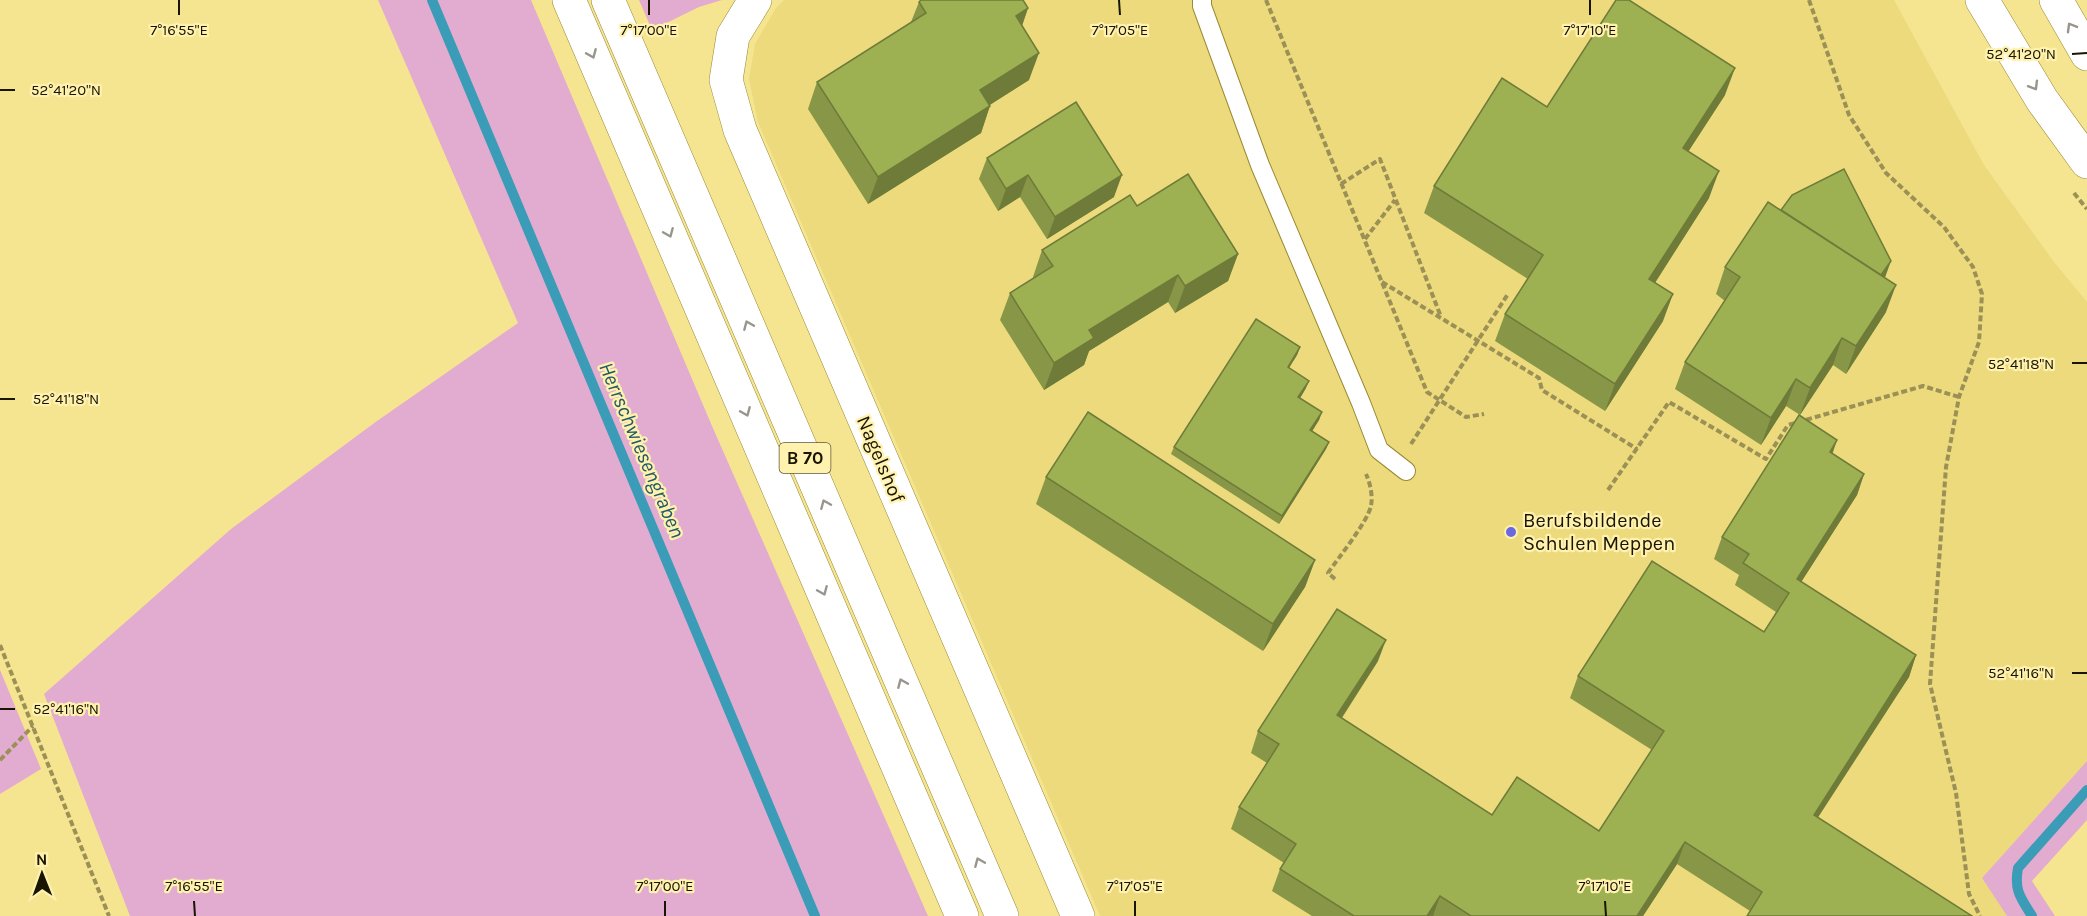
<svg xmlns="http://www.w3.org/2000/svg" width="2087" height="916" font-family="Karla,sans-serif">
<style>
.built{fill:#ecda7c}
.green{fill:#e2abd0}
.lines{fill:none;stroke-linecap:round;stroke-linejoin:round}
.stream{stroke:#3a9cb6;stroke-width:10}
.lane-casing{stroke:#998a33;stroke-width:20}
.street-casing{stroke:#998a33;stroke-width:34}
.secondary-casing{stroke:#998a33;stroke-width:34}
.highway-casing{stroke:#998a33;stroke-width:34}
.path{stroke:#9b9055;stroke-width:4;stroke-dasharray:6 3;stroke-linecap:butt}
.lane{stroke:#fff;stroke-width:18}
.street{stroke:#fff;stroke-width:33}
.secondary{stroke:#fff;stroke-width:33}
.highway{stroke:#fff;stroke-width:33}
.wall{fill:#879747}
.shaded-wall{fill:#6e7b39}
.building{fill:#9db052;stroke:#6e7b39;stroke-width:1.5}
.oneway{stroke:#98968c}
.ticks{fill:none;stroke:#1a1500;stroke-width:2}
.poi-dot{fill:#6868e2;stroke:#fff2af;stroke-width:2}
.labels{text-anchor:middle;stroke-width:4.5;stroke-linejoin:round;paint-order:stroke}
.shield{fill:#fff2af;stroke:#5f5734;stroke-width:1.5}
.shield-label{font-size:18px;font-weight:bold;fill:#1a1500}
.street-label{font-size:20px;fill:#1a1500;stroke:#fff2af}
.poi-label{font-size:20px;fill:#1a1500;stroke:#fff2af;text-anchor:start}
.water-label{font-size:21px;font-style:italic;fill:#245968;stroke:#fff2af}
.ticks-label{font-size:15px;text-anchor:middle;fill:#1a1500;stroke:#fff2af;stroke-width:4.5;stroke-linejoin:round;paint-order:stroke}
</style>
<rect width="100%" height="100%" fill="#f5e590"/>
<polygon class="built" points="784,0 1894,0 1984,165 2054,262 2087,302 2087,761 1982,878 2007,916 1100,916 758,122 749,79 755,44 776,8"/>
<g class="green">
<polygon points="378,0 531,0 712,426 928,916 130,916 44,694 231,529 377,421 518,323"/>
<polygon points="639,0 722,0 699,7 652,30"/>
<polygon points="0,670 41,769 0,794"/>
<polygon points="2087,761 2087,820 2032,881 2055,916 2007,916 1982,878"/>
</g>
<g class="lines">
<g class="stream">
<polyline points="432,0 815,916"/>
<path d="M 2032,916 C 2020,897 2014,890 2018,868 L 2087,790"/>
</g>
<defs>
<polyline id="lane" points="1202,0 1202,6 1260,165 1361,403 1379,450 1406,471"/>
<polyline id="street" points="755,0 733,36 726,80 740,130 1078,916"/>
<g id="secondary">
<polyline points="1982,0 2042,100 2087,162"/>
<polyline points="2056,0 2087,54"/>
</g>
<g id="highway">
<polyline points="569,0 962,916"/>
<polyline points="608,0 1002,916"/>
</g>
</defs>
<use href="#lane" class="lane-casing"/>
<use href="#street" class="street-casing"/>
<use href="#secondary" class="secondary-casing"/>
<use href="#highway" class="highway-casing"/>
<g class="path">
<polyline points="1266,0 1427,392 1466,417 1484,414"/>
<polyline points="1809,0 1849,115 1886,173 1944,227 1973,267 1982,294 1979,342 1959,397 1946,467 1930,684 1956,793 1969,894 1980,916"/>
<polyline points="1341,184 1380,159 1441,317"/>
<polyline points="2074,193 2087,209"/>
<polyline points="1365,239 1395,200"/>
<polyline points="1382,282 1539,378 1542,390 1637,449"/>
<polyline points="1411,444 1508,294"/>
<polyline points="1608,490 1669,402 1766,459 1788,425 1923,386 1959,397"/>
<path d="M 1335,579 L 1328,573 C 1338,558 1367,523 1371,506 C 1373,495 1370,483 1366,474"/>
<polyline points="0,645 109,916"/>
<polyline points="0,760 33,726"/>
</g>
<use href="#lane" class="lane"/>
<use href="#street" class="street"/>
<use href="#secondary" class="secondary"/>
<use href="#highway" class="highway"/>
</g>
<g class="wall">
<polygon points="919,2 1028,8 1022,25 1029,80 990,105 981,133 868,204 808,109 817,82 911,22"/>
<polygon points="1725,95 1688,152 1709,198 1655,283 1663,321 1605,411 1495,341 1505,314 1528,279 1424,213 1434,186 1547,107"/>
<polygon points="987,158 1114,197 1047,239 1020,197 998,211 979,179"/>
<polygon points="1137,206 1238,254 1228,281 1175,313 1168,302 1089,351 1084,365 1044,390 1000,320 1010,293 1033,278 1033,277 1042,250"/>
<polygon points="1725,267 1885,278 1886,312 1846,374 1833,365 1800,415 1786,406 1761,445 1675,389 1685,362 1725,301 1716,294"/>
<polygon points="1300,347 1297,355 1289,368 1306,388 1300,398 1322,412 1319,420 1312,431 1329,442 1326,449 1279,524 1171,454 1174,447"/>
<polygon points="1832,453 1864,474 1857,495 1801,582 1916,655 1909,677 1750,911 1677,864 1643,916 1312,916 1272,891 1280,869 1284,863 1231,829 1239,807 1267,763 1251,753 1258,731 1378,661 1342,718 1492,815 1599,831 1652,750 1570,698 1578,676 1764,632 1776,612 1735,585 1739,575 1714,559 1722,537"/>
<polygon points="1046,477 1315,560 1305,587 1263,651 1036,504"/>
</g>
<g class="shaded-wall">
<polygon points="1028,8 1019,35 1016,16"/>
<polygon points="1039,53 1029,80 970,117 980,90"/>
<polygon points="1735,68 1725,95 1673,175 1683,148"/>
<polygon points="990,106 981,133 868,204 878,177"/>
<polygon points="1719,171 1709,198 1640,306 1649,279"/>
<polygon points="1028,175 1020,197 998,211 1006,189"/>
<polygon points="1122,175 1114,197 1047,239 1055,217"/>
<polygon points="1238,254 1228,281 1175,313 1185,286"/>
<polygon points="1891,261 1883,283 1878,280"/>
<polygon points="1178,275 1168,302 1089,351 1084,365 1044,390 1054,363 1089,330"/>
<polygon points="1896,285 1886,312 1846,374 1856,346"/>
<polygon points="1673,294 1663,321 1605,411 1615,384"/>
<polygon points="1842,338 1833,365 1800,415 1810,388"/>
<polygon points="1300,347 1297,355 1285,374 1288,367"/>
<polygon points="1796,379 1786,406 1761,445 1771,418"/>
<polygon points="1309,381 1306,388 1296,405 1298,397"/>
<polygon points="1322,412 1319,420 1308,438 1310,430"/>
<polygon points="1837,440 1830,461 1830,452"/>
<polygon points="1329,442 1326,449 1279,524 1282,516"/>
<polygon points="1864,474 1857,495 1789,601 1797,579"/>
<polygon points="1315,560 1305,587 1263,651 1273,624"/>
<polygon points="1386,640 1378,661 1329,737 1337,715"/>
<polygon points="1916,655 1909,677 1806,836 1814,815"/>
<polygon points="1685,842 1677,864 1643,916 1637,916"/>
<polygon points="1440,896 1433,916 1427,916"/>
</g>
<g class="building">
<polygon points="921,0 1023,0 1028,8 1016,16 1039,53 980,90 990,106 878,177 817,82 926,13 919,2"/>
<polygon points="1616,0 1629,0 1735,68 1683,148 1719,171 1649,279 1673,294 1615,384 1505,314 1543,255 1434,186 1502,78 1547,107"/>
<polygon points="1076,102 1122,175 1055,217 1028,175 1006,189 987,158"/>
<polygon points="1844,169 1891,261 1881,275 1781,210 1792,195"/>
<polygon points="1188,174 1238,254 1185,286 1178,275 1089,330 1094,338 1054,363 1010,293 1053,266 1042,250 1130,195 1137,206"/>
<polygon points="1768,202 1896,285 1856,346 1842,338 1810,388 1796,379 1771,418 1685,362 1740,277 1725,267"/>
<polygon points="1256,319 1300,347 1288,367 1309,381 1298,397 1322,412 1310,430 1329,442 1282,516 1174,447"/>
<polygon points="1088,412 1315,560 1273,624 1046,477"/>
<polygon points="1799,415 1837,440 1830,452 1864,474 1797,579 1916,655 1814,815 1972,916 1747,916 1762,892 1685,842 1637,916 1471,916 1440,896 1427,916 1354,916 1280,869 1296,844 1239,807 1279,744 1258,731 1337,609 1386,640 1337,715 1492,815 1517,777 1599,831 1664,731 1578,676 1652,561 1764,632 1789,593 1743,563 1749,554 1722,537"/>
</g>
<defs><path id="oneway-chevron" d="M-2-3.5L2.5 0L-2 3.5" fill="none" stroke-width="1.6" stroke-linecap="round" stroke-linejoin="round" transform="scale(1.5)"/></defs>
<g class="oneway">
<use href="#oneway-chevron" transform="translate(2071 27) rotate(-120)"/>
<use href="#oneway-chevron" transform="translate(592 54) rotate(67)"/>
<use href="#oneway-chevron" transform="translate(2034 86) rotate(59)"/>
<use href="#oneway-chevron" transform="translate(669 233) rotate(67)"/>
<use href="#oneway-chevron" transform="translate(748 325) rotate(-113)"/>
<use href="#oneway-chevron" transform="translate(746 412) rotate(67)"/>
<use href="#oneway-chevron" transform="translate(825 504) rotate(-113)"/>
<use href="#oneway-chevron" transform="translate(823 591) rotate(67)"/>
<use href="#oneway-chevron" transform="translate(902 683) rotate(-113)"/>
<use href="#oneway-chevron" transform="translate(979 862) rotate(-113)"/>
</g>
<path class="ticks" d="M 179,0 L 179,15M 649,0 L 649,15M 1119,0 L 1120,15M 1590,0 L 1590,15M 2072,54 L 2087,53M 0,90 L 15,90M 2072,363 L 2087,363M 0,399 L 15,399M 2072,673 L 2087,673M 0,709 L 15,709M 194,901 L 195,916M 665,901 L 665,916M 1135,901 L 1135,916M 1605,901 L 1606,916"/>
<circle class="poi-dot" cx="1511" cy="532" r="6"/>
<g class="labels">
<rect class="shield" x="779.5" y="443" width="51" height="30" rx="4.5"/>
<g class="shield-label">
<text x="805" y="464">B 70</text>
</g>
<g class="street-label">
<text transform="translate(881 459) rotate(67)" y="7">Nagelshof</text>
</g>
<g class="poi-label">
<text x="1523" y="527">Berufsbildende<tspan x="1523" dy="23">Schulen Meppen</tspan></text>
</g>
<g class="water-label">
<text transform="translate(642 450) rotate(67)" y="7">Herrschwiesengraben</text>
</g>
</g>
<g class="ticks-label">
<text x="179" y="35">7°16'55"E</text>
<text x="649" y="35">7°17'00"E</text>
<text x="1120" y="35">7°17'05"E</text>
<text x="1590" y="35">7°17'10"E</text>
<text x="2021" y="59">52°41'20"N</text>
<text x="66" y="95">52°41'20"N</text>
<text x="2021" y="369">52°41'18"N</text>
<text x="66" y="404">52°41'18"N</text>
<text x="2021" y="678">52°41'16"N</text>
<text x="66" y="714">52°41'16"N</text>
<text x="194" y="891">7°16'55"E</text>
<text x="665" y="891">7°17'00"E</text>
<text x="1135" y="891">7°17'05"E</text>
<text x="1605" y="891">7°17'10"E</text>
</g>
<g transform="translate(42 874) rotate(359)" stroke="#fff2af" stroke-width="4.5" paint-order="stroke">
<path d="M0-4.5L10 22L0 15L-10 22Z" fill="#1a1500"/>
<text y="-9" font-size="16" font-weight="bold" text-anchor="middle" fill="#1a1500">N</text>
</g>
</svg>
